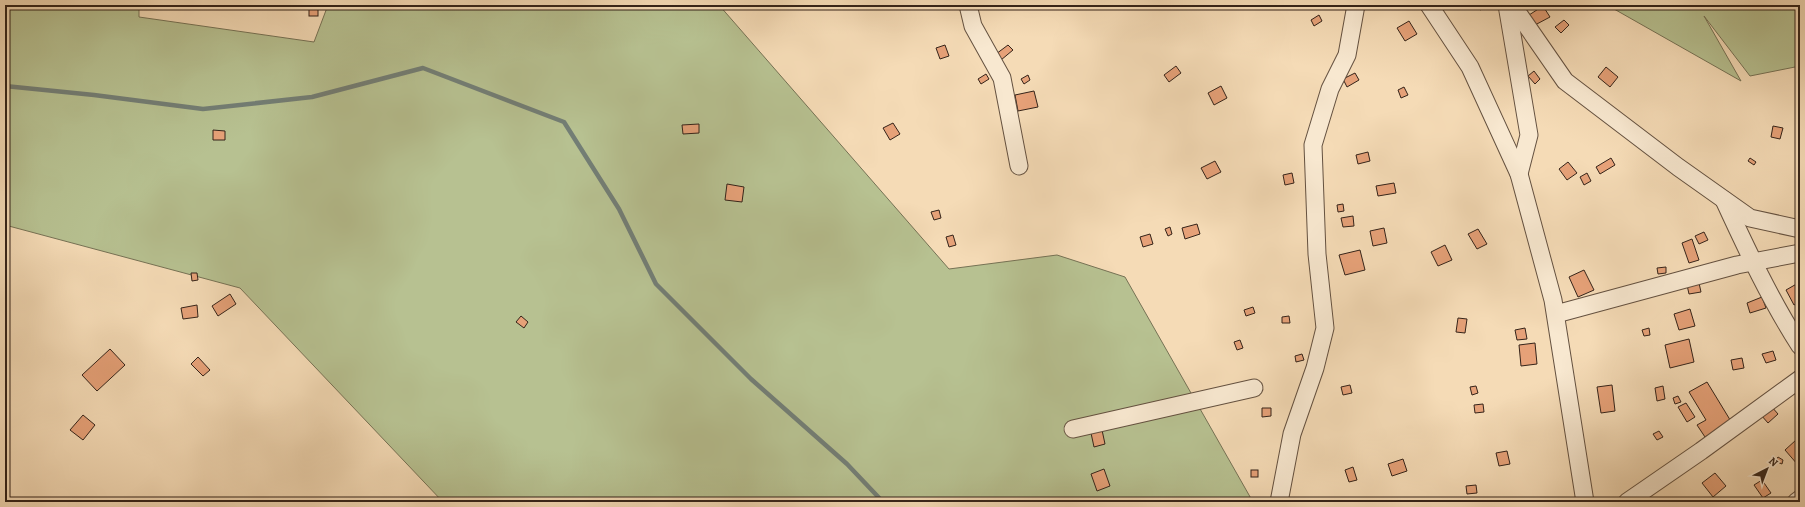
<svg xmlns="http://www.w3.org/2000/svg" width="1805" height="507" font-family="Alegreya,serif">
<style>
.green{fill:#b7c191;stroke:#767255}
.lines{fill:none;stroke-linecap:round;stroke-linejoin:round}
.stream{stroke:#737e75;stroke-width:4.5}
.building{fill:#e6a178;stroke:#342319}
.minor-casing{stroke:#645140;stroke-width:19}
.minor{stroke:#f8e8d0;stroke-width:17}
</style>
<rect width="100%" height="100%" fill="#f5dbb6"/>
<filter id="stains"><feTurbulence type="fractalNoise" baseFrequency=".005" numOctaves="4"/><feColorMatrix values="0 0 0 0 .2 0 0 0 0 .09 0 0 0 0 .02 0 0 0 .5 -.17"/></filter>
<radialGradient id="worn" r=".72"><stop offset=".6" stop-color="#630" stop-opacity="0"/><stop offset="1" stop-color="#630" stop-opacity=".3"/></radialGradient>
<g class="green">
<polygon points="5,5 139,5 139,17 314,42 328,5 719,5 949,269 1057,255 1125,277 1253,502 443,502 240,288 5,225"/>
<polygon points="1607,5 1800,5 1800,66 1750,76 1704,16 1741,81"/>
</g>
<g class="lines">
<polyline class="stream" points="5,86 94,95 203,109 312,97 423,68 564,122 619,209 656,284 751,379 847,464 883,502"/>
</g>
<g class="building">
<rect x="309" y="5" width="9" height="11"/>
<polygon points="1478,5 1490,5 1480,10"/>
<polygon points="1513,5 1529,5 1521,13"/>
<polygon points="1543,6 1550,17 1535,25 1529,15"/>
<polygon points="1319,15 1322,21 1314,26 1311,20"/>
<polygon points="1564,20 1569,25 1561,33 1555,27"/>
<polygon points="1409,21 1417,34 1405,41 1397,28"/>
<polygon points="945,45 949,56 940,59 936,48"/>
<polygon points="1008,45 1013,50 1001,60 996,54"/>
<polygon points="1176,66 1181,73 1169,82 1164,75"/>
<polygon points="1606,67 1618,77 1610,87 1598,77"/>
<polygon points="1534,71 1540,79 1535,84 1528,76"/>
<polygon points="1355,73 1359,80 1347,87 1343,79"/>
<polygon points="986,74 989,79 981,84 978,79"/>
<polygon points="1028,75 1030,80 1024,84 1021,79"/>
<polygon points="1221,86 1227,98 1214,105 1208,93"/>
<polygon points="1404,87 1408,95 1401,98 1398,90"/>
<polygon points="1034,91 1038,107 1018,111 1015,95"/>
<polygon points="893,123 900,134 890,140 883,128"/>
<polygon points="699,124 699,133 683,134 682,125"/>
<polygon points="1773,126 1783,128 1780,139 1771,137"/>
<polygon points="213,130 225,131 225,140 213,140"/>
<polygon points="1368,152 1370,161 1358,164 1356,155"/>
<polygon points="1611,158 1615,165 1600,174 1596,167"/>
<polygon points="1750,158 1756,162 1754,165 1748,161"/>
<polygon points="1215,161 1221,172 1207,179 1201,168"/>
<polygon points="1568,162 1577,173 1567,180 1559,169"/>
<polygon points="1292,173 1294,183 1285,185 1283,175"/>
<polygon points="1587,173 1591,181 1584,185 1580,177"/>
<polygon points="1394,183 1396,193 1378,196 1376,186"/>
<polygon points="727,184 744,187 742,202 725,200"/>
<polygon points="1343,204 1344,211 1338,212 1337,205"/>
<polygon points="939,210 941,218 934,220 931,212"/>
<polygon points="1353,216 1354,226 1343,227 1341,218"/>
<polygon points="1197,224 1200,234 1185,239 1182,228"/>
<polygon points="1170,227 1172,234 1168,236 1165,229"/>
<polygon points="1384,228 1387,243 1373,246 1370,231"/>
<polygon points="1478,229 1487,244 1477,249 1468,234"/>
<polygon points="1704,232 1708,240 1699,244 1695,236"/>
<polygon points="1150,234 1153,244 1143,247 1140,237"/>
<polygon points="953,235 956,245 949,247 946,237"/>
<polygon points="1692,239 1699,260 1689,263 1682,243"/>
<polygon points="1445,245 1452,260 1438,266 1431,252"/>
<polygon points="1360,250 1365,270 1345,275 1339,255"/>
<polygon points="1666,267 1666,273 1658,274 1657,268"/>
<polygon points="1584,270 1594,290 1578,297 1569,277"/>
<polygon points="191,273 197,273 198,280 192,281"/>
<polygon points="1800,282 1800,302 1794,305 1786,290"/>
<polygon points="1699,283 1701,292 1689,294 1687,285"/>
<polygon points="230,294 236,304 218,316 212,306"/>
<polygon points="1762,297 1766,308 1750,313 1747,303"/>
<polygon points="197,305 198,317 183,319 181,308"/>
<polygon points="1253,307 1255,313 1246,316 1244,310"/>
<polygon points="1690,309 1695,326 1679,330 1674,314"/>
<polygon points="521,316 528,322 524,328 516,322"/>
<polygon points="1289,316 1290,323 1282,323 1282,317"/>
<polygon points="1458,318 1467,319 1465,333 1456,332"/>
<polygon points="1525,328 1527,339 1517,340 1515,330"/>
<polygon points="1649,328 1650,335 1644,336 1642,330"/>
<polygon points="1689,339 1694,362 1670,368 1665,345"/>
<polygon points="1240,340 1243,348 1237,350 1234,342"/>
<polygon points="1535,343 1537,364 1521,366 1519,345"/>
<polygon points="110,349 125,365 97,391 82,375"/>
<polygon points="1773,351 1776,360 1766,363 1762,354"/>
<polygon points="1302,354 1304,360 1296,362 1295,356"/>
<polygon points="198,357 210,370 203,376 191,364"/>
<polygon points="1742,358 1744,368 1733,370 1731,360"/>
<polygon points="1707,382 1732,423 1705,437 1697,425 1706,420 1689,392"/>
<polygon points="1350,385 1352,393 1343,395 1341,387"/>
<polygon points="1612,385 1615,411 1601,413 1597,387"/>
<polygon points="1476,386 1478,393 1472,395 1470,387"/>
<polygon points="1663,386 1665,399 1657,401 1655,388"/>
<polygon points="1678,396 1681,402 1675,404 1673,398"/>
<polygon points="1686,403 1695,417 1687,422 1678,407"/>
<polygon points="1483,404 1484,412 1475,413 1474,405"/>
<polygon points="1771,406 1778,414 1768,423 1761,415"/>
<polygon points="1262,408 1271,408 1271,416 1262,417"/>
<polygon points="83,415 95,425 83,440 70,430"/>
<polygon points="1102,430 1105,444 1094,447 1091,433"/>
<polygon points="1659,431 1663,437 1657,440 1653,434"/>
<polygon points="1796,440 1800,445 1800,462 1798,465 1785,450"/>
<polygon points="1507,451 1510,464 1499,466 1496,453"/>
<polygon points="1778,457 1783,460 1782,464 1775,461"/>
<polygon points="1403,459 1407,471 1392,476 1388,464"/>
<polygon points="1353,467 1357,480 1349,482 1345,470"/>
<polygon points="1104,469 1110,486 1097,491 1091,474"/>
<rect x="1251" y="470" width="7" height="7"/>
<polygon points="1715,473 1726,486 1713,497 1702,483"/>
<polygon points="1762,480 1771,493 1763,498 1754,485"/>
<polygon points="1476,485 1477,493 1467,494 1466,486"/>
</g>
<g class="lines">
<defs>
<g id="minor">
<polyline points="968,5 973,26 1002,78 1019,166"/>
<polyline points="1429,5 1470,67 1519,174 1553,300 1585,502"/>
<polyline points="1507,5 1529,135 1519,174"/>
<polyline points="1509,5 1520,16 1565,81 1678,167 1750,218 1800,229"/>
<path d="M 1724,200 C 1747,250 1770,299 1800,346"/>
<polyline points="1556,314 1737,265 1800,253"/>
<polyline points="1073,429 1254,388"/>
<polyline points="1279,502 1292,434 1315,368 1325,328 1317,254 1313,145 1330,89 1347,55 1356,5"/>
<polyline points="1627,502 1701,451 1800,379"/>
<polyline points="1796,502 1800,499"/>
</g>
</defs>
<use href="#minor" class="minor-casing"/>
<use href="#minor" class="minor"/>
</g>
<rect width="1805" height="507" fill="none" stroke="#f5dbb6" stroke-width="20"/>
<rect x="6" y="6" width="1793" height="495" fill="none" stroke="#342319" stroke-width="2"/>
<rect x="10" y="10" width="1785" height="487" fill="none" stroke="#342319"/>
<g transform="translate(1767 469) rotate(42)" stroke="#f8e8d0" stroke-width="3" paint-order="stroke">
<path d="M0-3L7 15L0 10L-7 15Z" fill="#342319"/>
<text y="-6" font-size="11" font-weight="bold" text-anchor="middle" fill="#342319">N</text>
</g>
<rect width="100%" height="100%" filter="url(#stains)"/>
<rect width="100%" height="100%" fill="url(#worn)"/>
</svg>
